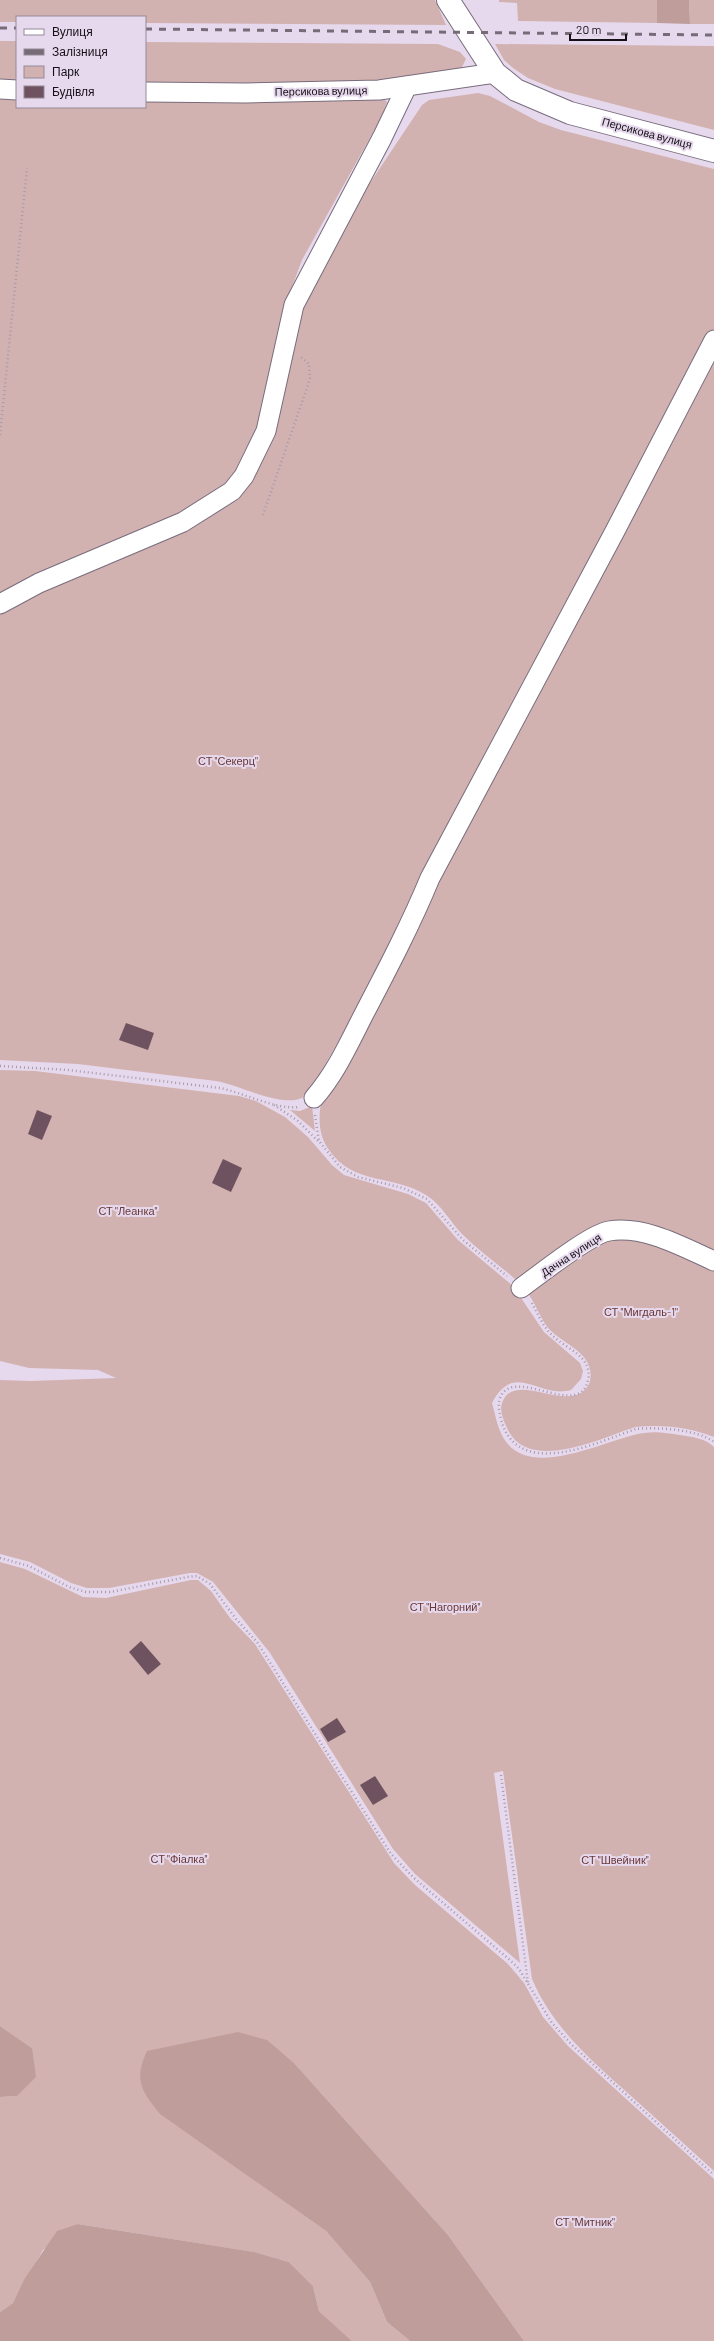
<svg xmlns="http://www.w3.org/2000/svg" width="714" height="2341" font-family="Barlow,sans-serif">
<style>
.green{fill:#d2b2b0}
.forest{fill:#bf9d9a}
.building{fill:#6e525f}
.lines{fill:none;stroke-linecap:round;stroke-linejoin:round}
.minor-casing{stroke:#786c7d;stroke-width:21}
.major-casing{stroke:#786c7d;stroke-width:24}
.path{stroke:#a69bab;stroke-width:2.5;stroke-dasharray:1 3;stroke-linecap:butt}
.minor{stroke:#fff;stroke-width:19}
.major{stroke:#fff;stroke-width:22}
.rail{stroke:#756c78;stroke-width:3;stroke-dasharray:7 7;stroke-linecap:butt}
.labels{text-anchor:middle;stroke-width:4;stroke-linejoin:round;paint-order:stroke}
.street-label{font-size:11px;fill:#151017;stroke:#e7d9ed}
.park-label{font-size:11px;fill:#693735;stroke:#e7d9ed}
</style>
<rect width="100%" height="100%" fill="#e7d9ed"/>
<g class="green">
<polygon points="0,0 435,0 446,25 145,23 145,17 17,17 17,22 0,22"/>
<polygon points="499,0 657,0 657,23 518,21 517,3 499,2"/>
<polygon points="689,0 714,0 714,24 690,24"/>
<rect x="0" y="41" width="17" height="42"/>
<polygon points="145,42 438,44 460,52 466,59 462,67 456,71 390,82 145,86"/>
<polygon points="495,44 714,46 714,130 555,89 528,78 513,68 504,60"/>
<path d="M 478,93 L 490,96 L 539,122 L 561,130 L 714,169 L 714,331 L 413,909 L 317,1079 C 313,1085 309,1093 304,1097 C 283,1109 240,1085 216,1081 L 78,1064 L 0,1060 L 0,612 L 237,490 L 296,319 L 358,201 L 422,105 L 429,100 Z"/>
<polygon points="383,98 387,102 381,118 302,260 286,303 264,418 232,482 196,507 0,596 0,99 17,99 17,107 145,107 145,100"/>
<path d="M 714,353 L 714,1258 L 632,1228 L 521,1284 C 502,1267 481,1253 463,1235 C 450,1222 442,1205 426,1195 C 393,1174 354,1186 329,1150 C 318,1135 318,1116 322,1098 L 410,936 Z"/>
<path d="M 0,1070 L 35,1071 L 239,1096 L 256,1101 L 285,1117 L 308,1137 L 332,1165 L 344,1175 L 408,1194 L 426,1203 L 458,1240 L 513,1286 L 544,1332 L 580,1363 L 583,1371 L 581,1379 L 571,1390 C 538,1399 515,1360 492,1403 C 496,1417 498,1432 507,1443 C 536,1479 608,1438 644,1433 C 656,1431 668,1433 680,1435 C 692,1437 705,1438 714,1447 L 714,2171 C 686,2146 658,2120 630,2095 C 591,2060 553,2028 532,1979 L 503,1771 L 494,1773 L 520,1963 L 415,1874 L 393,1849 L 270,1653 L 213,1582 L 197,1573 L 190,1573 L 109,1588 L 87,1588 L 71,1583 L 30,1562 L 0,1554 L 0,1380 L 31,1381 L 116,1378 L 98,1370 L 29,1368 L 0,1361 Z"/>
<polygon points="312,1106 315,1131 290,1110 300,1111"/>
<path d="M 631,1233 L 714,1264 L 714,1437 C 690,1427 661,1424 635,1427 C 602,1438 532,1472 509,1432 C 505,1424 499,1412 502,1403 C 513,1373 555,1405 579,1394 C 584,1392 589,1386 590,1381 C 596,1351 559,1344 546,1325 C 538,1313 534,1300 524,1288 L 594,1240 Z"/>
<polygon points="0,1562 25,1569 83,1597 106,1598 191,1580 198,1580 211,1591 230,1618 255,1644 394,1863 415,1885 508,1964 524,1983 543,2017 568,2046 714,2179 714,2341 524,2341 448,2235 295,2064 161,2114 326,2231 370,2282 387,2322 410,2341 352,2341 319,2311 313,2286 289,2262 253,2252 78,2224 43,2250 13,2303 0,2312 0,2097 17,2096 32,2048 0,2026"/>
</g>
<g class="forest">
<polygon points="657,0 689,0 690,24 657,23"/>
<polygon points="0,2026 32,2048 36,2077 17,2096 0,2097"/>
<path d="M 238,2032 L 267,2040 L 295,2064 L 448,2235 L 524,2341 L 410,2341 L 387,2322 L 370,2282 L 326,2231 L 160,2114 C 142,2091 133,2081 147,2051 Z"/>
<polygon points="78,2224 254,2252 289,2262 313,2286 319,2311 352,2341 0,2341 0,2312 13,2303 25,2278 57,2231"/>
</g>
<g class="building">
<polygon points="126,1023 154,1033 148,1050 119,1040"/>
<polygon points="37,1110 52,1116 42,1140 28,1134"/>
<polygon points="223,1159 242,1168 231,1192 212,1183"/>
<polygon points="141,1641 161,1664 148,1675 129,1652"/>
<polygon points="337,1718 346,1732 328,1742 320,1729"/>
<polygon points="375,1776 388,1796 373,1805 360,1785"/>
</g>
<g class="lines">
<defs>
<g id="minor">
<polyline points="0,89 17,90"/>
<polyline points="145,92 246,93 379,90 495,73"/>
<polyline points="0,604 39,583 183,522 232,491 244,476 266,431 294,305 382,138 407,86"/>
<path d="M 314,1098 C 336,1073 350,1041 365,1012 C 388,968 411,924 430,878 L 615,531 L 714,340"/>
<path d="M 521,1288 C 539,1275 590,1234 609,1231 C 644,1225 683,1247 714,1261"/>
</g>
<polyline id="major" points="448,0 495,73 516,90 570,113 714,151"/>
</defs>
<use href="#minor" class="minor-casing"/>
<use href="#major" class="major-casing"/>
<g class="path">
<polyline points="0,435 27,168"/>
<polyline points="263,515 310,379 309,364 301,357"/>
<path d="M 0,1066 L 68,1070 L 220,1088 C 244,1093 276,1110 299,1107"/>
<polyline points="274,1105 298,1121 318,1141"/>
<polyline points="315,1115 319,1141 340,1167 358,1177 403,1188 427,1199 463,1240 507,1276"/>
<path d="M 532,1303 C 538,1314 543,1327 553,1336 C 566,1349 593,1356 588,1380 C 580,1419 519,1369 502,1394 C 496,1402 500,1417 503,1426 C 524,1479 600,1441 636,1429 C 657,1427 697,1429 714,1442"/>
<polyline points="0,1558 29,1566 69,1587 86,1592 110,1592 187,1577 197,1576 210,1584 236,1619 257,1642 391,1854 414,1878 511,1961 519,1969 552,2023 572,2045 714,2175"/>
<polyline points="501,1775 528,1983"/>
</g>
<use href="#minor" class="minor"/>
<use href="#major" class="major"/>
<g class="rail">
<polyline points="0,28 17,28"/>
<polyline points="145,29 714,35"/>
</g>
</g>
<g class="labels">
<g class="street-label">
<text transform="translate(321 91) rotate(-1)" y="4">Персикова вулиця</text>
<text transform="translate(647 133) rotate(15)" y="4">Персикова вулиця</text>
<text transform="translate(571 1255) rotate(-33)" y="4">Дачна вулиця</text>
</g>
<g class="park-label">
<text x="228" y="765">СТ "Секерц"</text>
<text x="128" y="1215">СТ "Леанка"</text>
<text x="641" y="1316">СТ "Мигдаль-1"</text>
<text x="445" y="1611">СТ "Нагорний"</text>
<text x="179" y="1863">СТ "Фіалка"</text>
<text x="615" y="1864">СТ "Швейник"</text>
<text x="585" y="2226">СТ "Митник"</text>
</g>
</g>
<rect x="16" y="16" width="130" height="92" fill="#e7d9ed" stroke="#938997"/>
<rect x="24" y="29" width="20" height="6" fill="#ffffff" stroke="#938997"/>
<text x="52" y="36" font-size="12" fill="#151017">Вулиця</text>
<rect x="24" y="49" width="20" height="6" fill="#756c78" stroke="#938997"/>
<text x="52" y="56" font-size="12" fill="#151017">Залізниця</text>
<rect x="24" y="66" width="20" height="12" fill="#d2b2b0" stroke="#938997"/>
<text x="52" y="76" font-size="12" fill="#151017">Парк</text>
<rect x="24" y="86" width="20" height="12" fill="#6e525f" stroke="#938997"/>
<text x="52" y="96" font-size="12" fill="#151017">Будівля</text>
<path d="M570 34v6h56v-6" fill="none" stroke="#151017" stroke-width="2"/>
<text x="576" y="34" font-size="12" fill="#151017" stroke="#e7d9ed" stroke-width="3" paint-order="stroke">20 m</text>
</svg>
